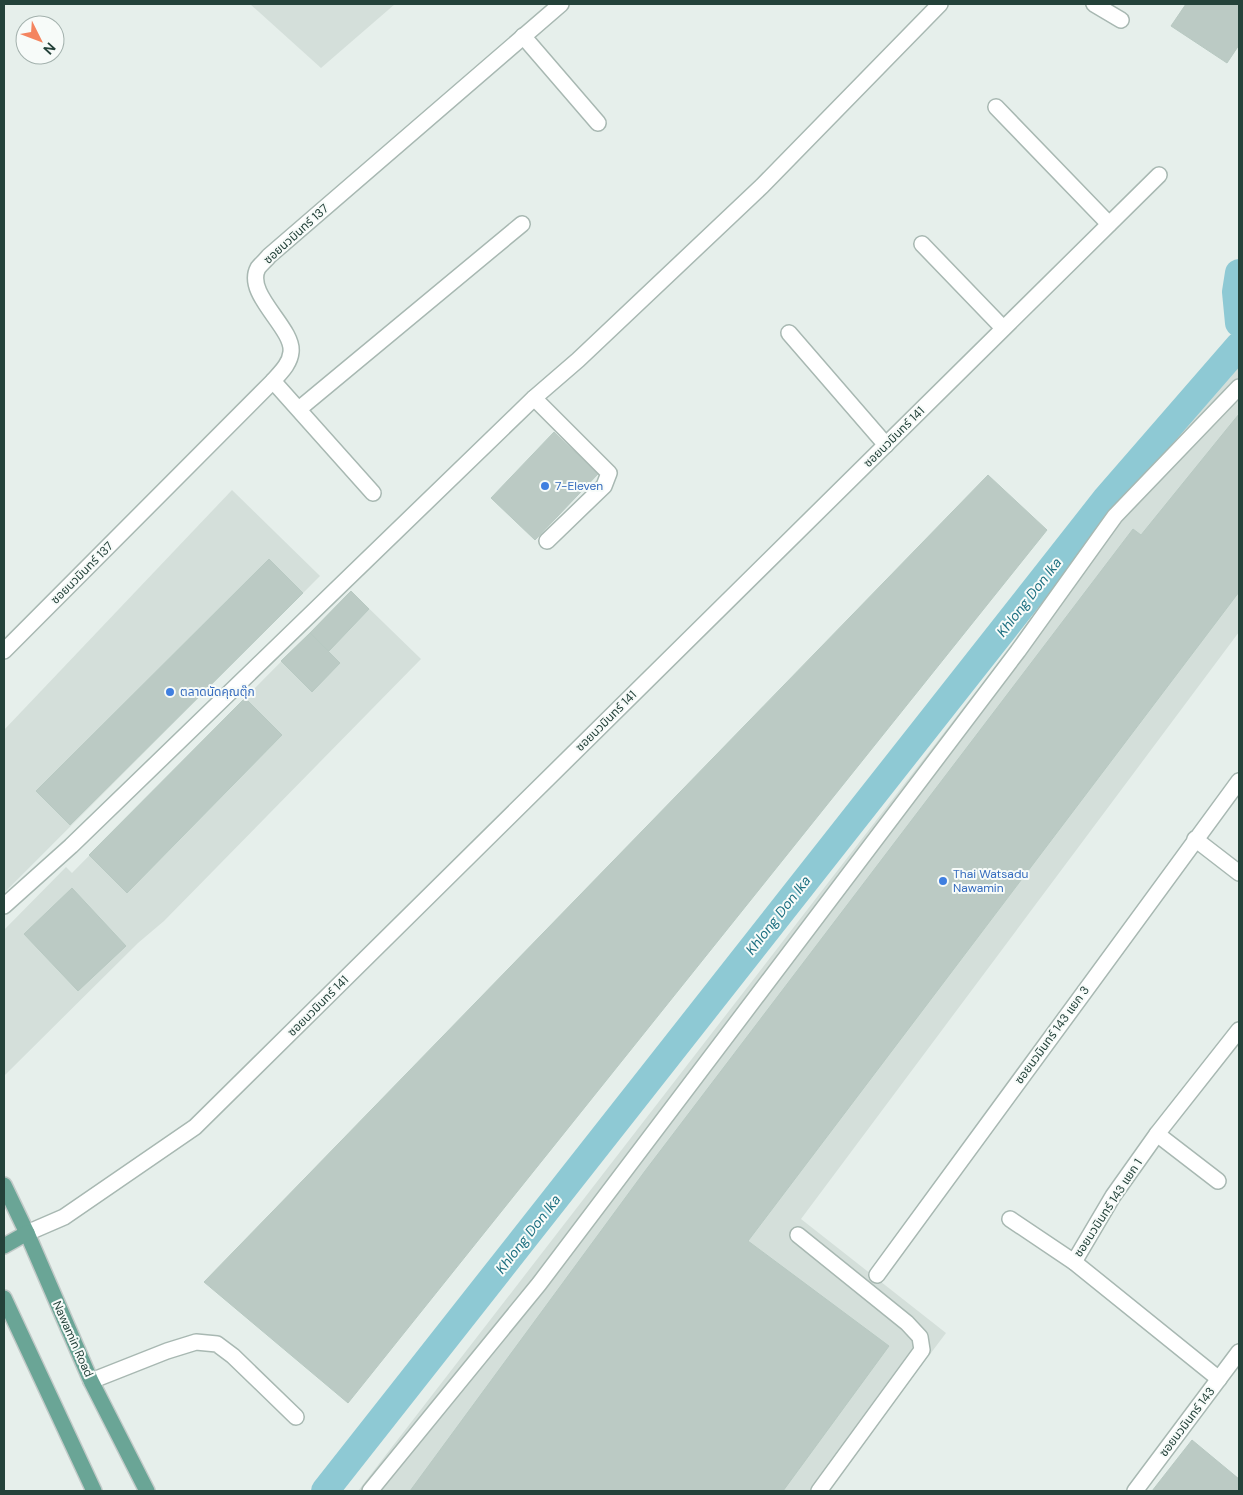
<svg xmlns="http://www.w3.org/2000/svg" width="1243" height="1495" font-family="'DM Sans','Noto Sans Thai',sans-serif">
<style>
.built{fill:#d4dfda}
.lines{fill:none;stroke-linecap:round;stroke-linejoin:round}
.canal{stroke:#8ec9d4;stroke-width:28}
.building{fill:#bbcac4;stroke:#b8c9c2}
.minor-casing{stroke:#a8b8b2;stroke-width:18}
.major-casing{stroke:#c2cac8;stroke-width:18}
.minor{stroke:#fff;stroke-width:15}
.major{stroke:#6aa596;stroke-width:15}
.shop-dot{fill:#3f7fe0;stroke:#f7fbf9;stroke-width:2}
.labels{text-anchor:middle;stroke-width:4;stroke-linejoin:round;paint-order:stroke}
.street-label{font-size:12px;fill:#24423a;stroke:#f7fbf9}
.shop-label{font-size:12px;fill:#366cbe;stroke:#f7fbf9;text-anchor:start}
.water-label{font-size:14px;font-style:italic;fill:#1c6f80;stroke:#f7fbf9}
</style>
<rect width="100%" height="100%" fill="#e6efeb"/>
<g class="built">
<polygon points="250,4 395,4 321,68"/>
<polygon points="1239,351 1239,632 801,1219 946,1333 827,1491 358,1491"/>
<polygon points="232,490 320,576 4,893 4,730"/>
<polygon points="351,591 421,659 164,921 138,943 5,1075 4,930 66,867 72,873"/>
</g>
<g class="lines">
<g class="canal">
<polyline points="1239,273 1236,292 1239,323"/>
<polyline points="325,1491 1106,499 1239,346"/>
</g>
</g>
<g class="building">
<polygon points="1186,4 1239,4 1239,45 1227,63 1171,26"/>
<polygon points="1239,414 1239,592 748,1241 889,1346 783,1491 410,1491 645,1171 1133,529 1141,535"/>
<polygon points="554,432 598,474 535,540 491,498"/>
<polygon points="988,475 1047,530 348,1403 204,1282"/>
<polygon points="269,559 303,593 70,825 36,791"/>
<polygon points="351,591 369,609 329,651 310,633"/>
<polygon points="310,633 340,663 312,692 281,661"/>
<polygon points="245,698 282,735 127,893 89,855"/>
<polygon points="72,888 126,946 78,991 24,934"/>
<polygon points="1192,1440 1239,1479 1239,1491 1152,1491"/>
</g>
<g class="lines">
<defs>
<g id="minor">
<polyline points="1094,4 1121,20"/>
<polyline points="523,36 598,123"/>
<polyline points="996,107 1109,224"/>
<polyline points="922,244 1003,328"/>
<polyline points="789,333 886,445"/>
<polyline points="273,381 373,493"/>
<polyline points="534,398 609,473 604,486 547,541"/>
<polyline points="299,409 522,224"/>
<path d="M 4,651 L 273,381 C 280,373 290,364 291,352 C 294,328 244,294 258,268 C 261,264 266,260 269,256 L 561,4"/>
<polyline points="1195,839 1239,873"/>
<polyline points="4,906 71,846 534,398 578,360 762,186 940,4"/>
<polyline points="1157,1134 1218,1181"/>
<polyline points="1010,1219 1074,1262 1219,1379"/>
<polyline points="27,1233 64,1217 195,1127 1159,175"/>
<polyline points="798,1235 907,1323 920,1337 922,1350 819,1491"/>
<polyline points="1074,1262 1113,1196 1157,1134 1239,1030"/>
<polyline points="877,1275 1239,781"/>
<polyline points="91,1381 167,1351 196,1342 217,1344 233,1356 296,1417"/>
<polyline points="370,1491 539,1284 1018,651 1115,516 1239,387"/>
<polyline points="1135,1491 1239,1352"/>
</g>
<g id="major">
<polyline points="4,1185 27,1233 91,1381 147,1491"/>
<polyline points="4,1246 27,1233"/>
<polyline points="4,1298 94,1491"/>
</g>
</defs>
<use href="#minor" class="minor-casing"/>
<use href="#major" class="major-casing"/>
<use href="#minor" class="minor"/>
<use href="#major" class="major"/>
</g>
<g class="shop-dot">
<circle cx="545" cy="486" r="5"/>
<circle cx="170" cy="692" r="5"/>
<circle cx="943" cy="881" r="5"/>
</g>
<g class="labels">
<g class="street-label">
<text transform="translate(296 234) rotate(-42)" y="4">ซอยนวมินทร์ 137</text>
<text transform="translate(894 437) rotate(-45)" y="4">ซอยนวมินทร์ 141</text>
<text transform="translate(82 573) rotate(-45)" y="4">ซอยนวมินทร์ 137</text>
<text transform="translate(606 721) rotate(-45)" y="4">ซอยนวมินทร์ 141</text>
<text transform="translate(318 1006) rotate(-45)" y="4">ซอยนวมินทร์ 141</text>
<text transform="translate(1052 1035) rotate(-54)" y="4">ซอยนวมินทร์ 143 แยก 3</text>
<text transform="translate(1108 1208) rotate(-57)" y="4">ซอยนวมินทร์ 143 แยก 1</text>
<text transform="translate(73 1339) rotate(66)" y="4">Nawamin Road</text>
<text transform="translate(1187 1422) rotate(-53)" y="4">ซอยนวมินทร์ 143</text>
</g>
<g class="shop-label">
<text x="555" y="490">7-Eleven</text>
<text x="180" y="696">ตลาดนัดคุณตุ๊ก</text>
<text x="953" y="878">Thai Watsadu<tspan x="953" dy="14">Nawamin</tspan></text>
</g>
<g class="water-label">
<text transform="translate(1029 597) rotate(-52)" y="5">Khlong Don Ika</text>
<text transform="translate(778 915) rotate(-52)" y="5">Khlong Don Ika</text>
<text transform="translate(528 1234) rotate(-52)" y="5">Khlong Don Ika</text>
</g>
</g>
<rect width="1243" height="1495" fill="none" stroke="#24423a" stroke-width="10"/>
<g transform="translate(40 40) rotate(132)"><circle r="24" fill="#f7fbf9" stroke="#a3b1ad"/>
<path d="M0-4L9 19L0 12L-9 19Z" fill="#f4845f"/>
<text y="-8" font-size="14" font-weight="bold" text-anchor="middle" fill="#24423a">N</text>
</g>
</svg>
